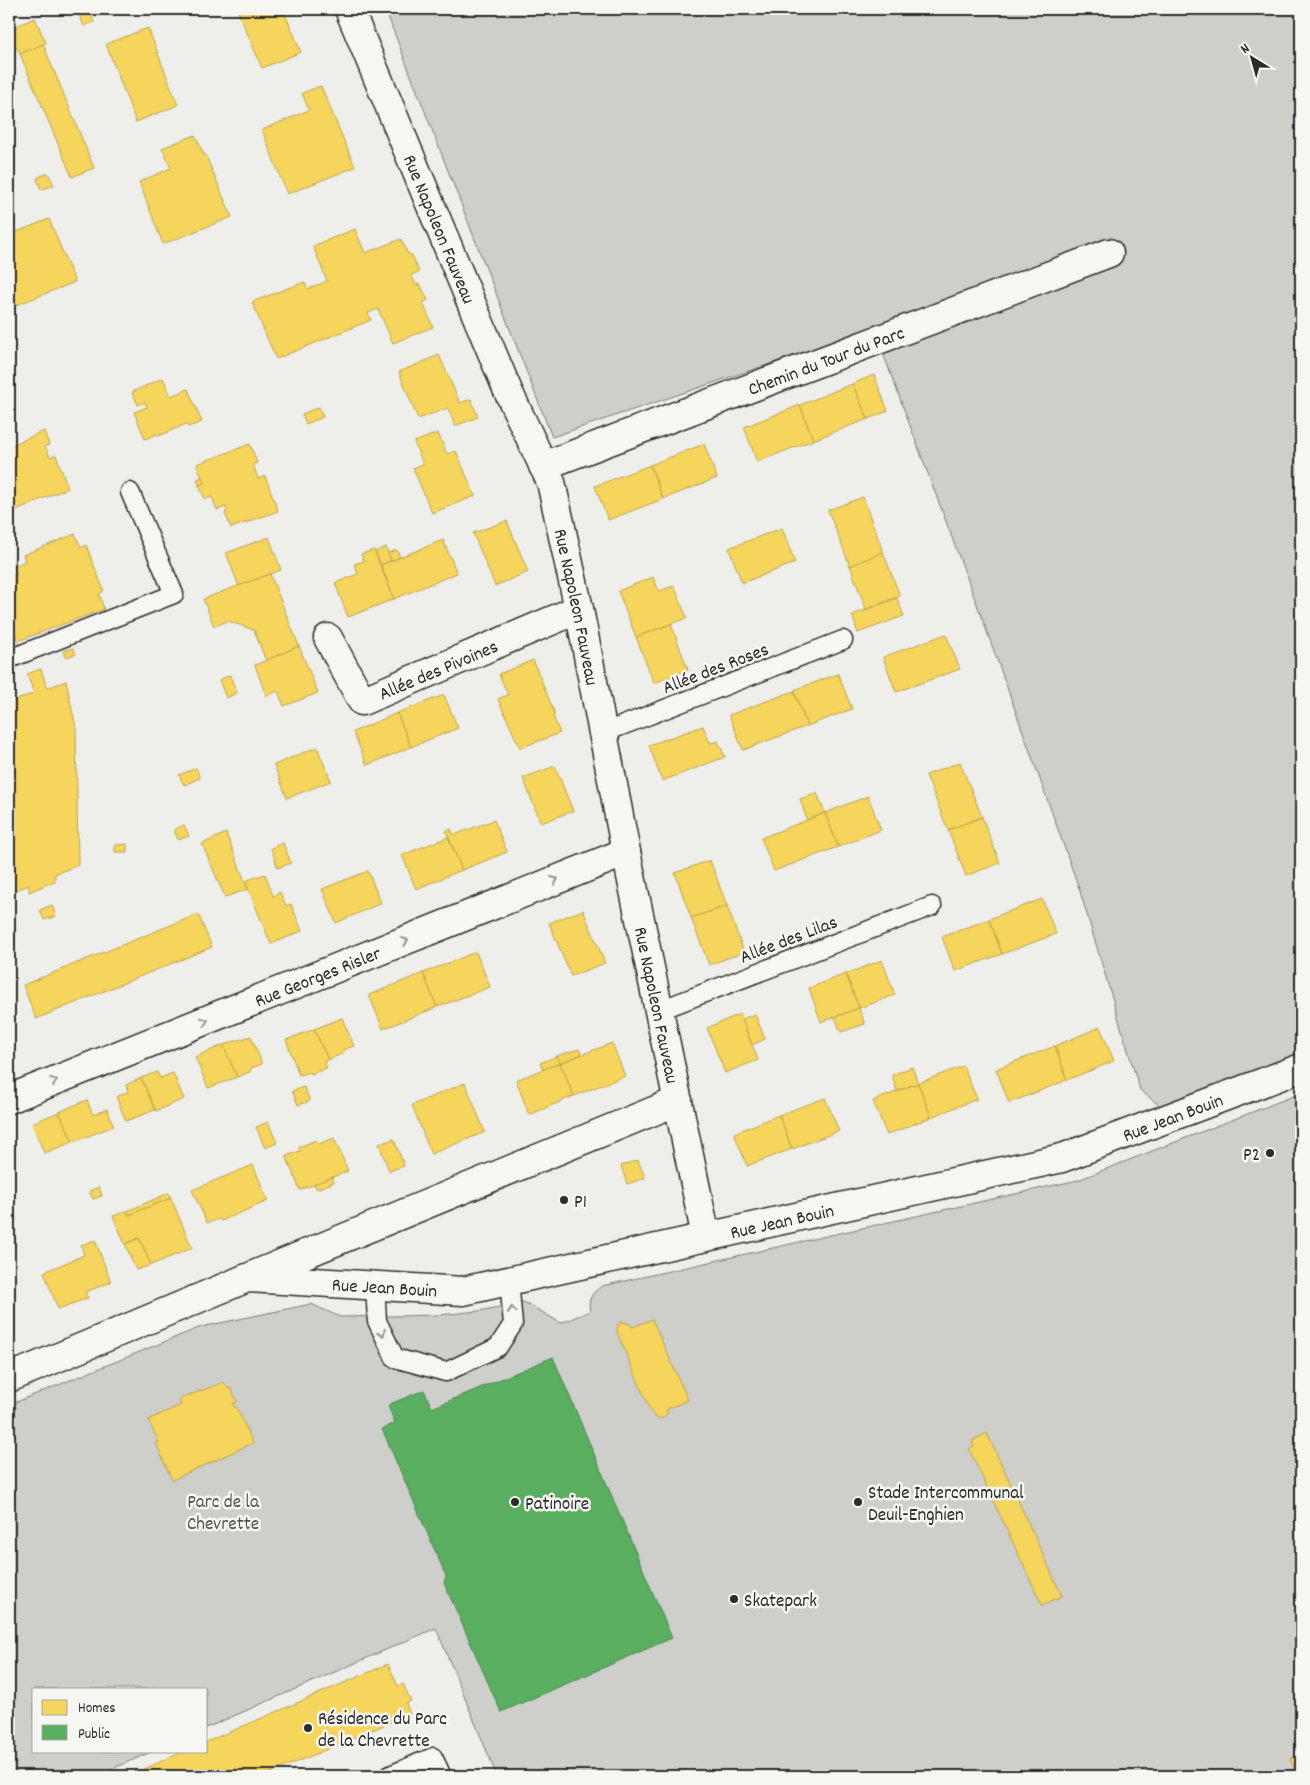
<svg xmlns="http://www.w3.org/2000/svg" width="1310" height="1785" font-family="Dekko,sans-serif">
<style>
.green{fill:#cececa;stroke:#7c7c7a}
.homes{fill:#f6d55c;stroke:#b9a24d}
.public{fill:#5aae61;stroke:#4c8751}
.lines{fill:none;stroke-linecap:round;stroke-linejoin:round}
.lane-casing{stroke:#2b2b2b;stroke-width:21}
.street-casing{stroke:#2b2b2b;stroke-width:31}
.lane{stroke:#f6f6f2;stroke-width:18}
.street{stroke:#f6f6f2;stroke-width:28}
.oneway{stroke:#90908e}
.poi-dot{fill:#2b2b2b;stroke:#f6f6f2;stroke-width:2}
.labels{text-anchor:middle;stroke-width:5;stroke-linejoin:round;paint-order:stroke}
.street-label{font-size:19px;fill:#2b2b2b;stroke:#f6f6f2}
.poi-label{font-size:19px;fill:#2b2b2b;stroke:#f6f6f2;text-anchor:start}
.park-label{font-size:19px;fill:#545453;stroke:#f6f6f2}
</style>
<rect width="100%" height="100%" fill="#eeeeea"/>
<filter id="ink" filterUnits="userSpaceOnUse"><feTurbulence type="fractalNoise" baseFrequency=".02" numOctaves="2"/><feDisplacementMap in="SourceGraphic" scale="10" xChannelSelector="R" yChannelSelector="G"/><feConvolveMatrix kernelMatrix="1 2 1 2 8 2 1 2 1" color-interpolation-filters="sRGB"/></filter>
<g filter="url(#ink)">
<g class="green">
<polygon points="385,9 1301,9 1301,1054 1165,1110 1140,1090 1079,888 985,626 874,329 552,437"/>
<path d="M 1301,1093 L 1301,1776 L 497,1776 L 436,1628 L 206,1728 L 206,1689 L 34,1689 L 34,1751 L 153,1751 L 96,1776 L 9,1776 L 9,1405 L 201,1327 L 311,1304 L 340,1317 L 440,1315 L 479,1311 L 524,1302 L 561,1323 L 590,1311 C 587,1300 592,1292 602,1286 L 1078,1180 Z"/>
</g>
<g class="homes">
<polygon points="76,9 88,9 94,22 84,26"/>
<polygon points="237,9 283,9 301,52 262,68"/>
<polygon points="35,18 46,43 20,54 18,48 9,52 9,29"/>
<polygon points="148,28 178,105 136,122 106,44"/>
<polygon points="43,44 94,168 72,177 20,54"/>
<polygon points="321,86 355,167 287,194 262,130 309,110 302,93"/>
<polygon points="195,135 204,155 205,154 232,217 163,244 139,182 171,168 162,148"/>
<polygon points="48,173 54,185 41,190 37,178"/>
<polygon points="49,219 75,282 9,308 9,235"/>
<polygon points="355,229 365,253 401,239 408,254 412,255 419,272 411,275 416,285 420,284 428,300 423,303 433,327 393,343 378,309 368,313 371,320 276,359 252,302 304,282 308,289 327,281 313,246"/>
<polygon points="439,355 460,403 471,399 478,417 455,426 448,408 418,419 399,372"/>
<polygon points="874,375 888,411 868,419 852,384"/>
<polygon points="163,378 171,396 188,389 202,422 188,427 186,424 159,436 158,434 145,439 134,412 147,407 145,402 138,405 132,392"/>
<polygon points="852,384 868,419 813,440 800,405"/>
<polygon points="800,405 813,440 757,462 744,427"/>
<polygon points="319,407 323,417 306,424 302,414"/>
<polygon points="44,431 49,445 45,446 50,457 56,455 68,488 9,513 9,446"/>
<polygon points="438,433 447,454 456,451 475,496 432,513 413,468 423,464 414,442"/>
<polygon points="250,444 257,463 253,464 258,479 265,476 278,511 231,528 225,513 227,511 226,507 217,510 212,497 205,499 199,485 204,483 197,464"/>
<polygon points="704,444 717,478 663,499 650,465"/>
<polygon points="650,465 663,499 608,520 595,486"/>
<polygon points="202,477 204,483 199,485 197,479"/>
<polygon points="863,497 883,552 850,566 828,510"/>
<polygon points="507,521 528,572 495,586 473,533"/>
<polygon points="782,528 795,563 742,583 729,548"/>
<polygon points="75,534 81,548 86,545 104,591 99,594 104,609 18,641 9,617 9,577 17,574 14,566 25,561 23,555"/>
<polygon points="269,537 281,570 239,586 226,553"/>
<polygon points="443,540 457,573 394,599 381,565"/>
<polygon points="386,547 391,561 381,565 375,552"/>
<polygon points="374,550 394,599 348,617 335,583 358,574 354,564 364,561 361,554"/>
<polygon points="397,550 400,557 391,561 388,553"/>
<polygon points="883,552 900,596 866,609 850,566"/>
<polygon points="270,574 299,646 266,661 254,630 228,621 214,626 203,599"/>
<polygon points="653,577 659,591 674,586 687,618 636,637 618,591"/>
<polygon points="897,598 904,616 858,633 852,615"/>
<polygon points="671,624 688,670 654,683 636,637"/>
<polygon points="946,634 960,669 896,692 883,657"/>
<polygon points="299,646 318,693 284,706 278,691 266,696 255,665"/>
<polygon points="73,648 76,654 66,657 64,651"/>
<polygon points="533,660 555,714 553,716 560,733 520,748 498,699 508,695 499,674"/>
<polygon points="41,669 47,688 66,681 76,728 78,865 55,874 55,881 29,892 29,885 9,893 9,703 34,693 27,674"/>
<polygon points="838,674 852,709 807,726 794,690"/>
<polygon points="230,675 237,693 226,698 219,680"/>
<polygon points="794,691 807,726 743,750 729,715"/>
<polygon points="444,695 458,728 411,747 397,713"/>
<polygon points="397,713 411,747 367,765 353,732"/>
<polygon points="703,726 710,743 718,741 725,757 662,781 649,745"/>
<polygon points="317,747 331,781 287,798 274,765"/>
<polygon points="960,762 982,817 948,830 926,775"/>
<polygon points="555,766 573,811 541,823 523,778"/>
<polygon points="196,768 200,778 184,785 179,775"/>
<polygon points="817,793 825,813 807,820 800,799"/>
<polygon points="868,796 881,830 838,847 825,813"/>
<polygon points="825,813 838,847 774,871 761,838"/>
<polygon points="982,817 1000,863 966,876 948,830"/>
<polygon points="494,820 507,852 462,870 446,831 451,829 454,835"/>
<polygon points="184,825 189,836 178,840 174,830"/>
<polygon points="226,833 248,889 225,897 202,844"/>
<polygon points="448,837 462,870 416,889 402,855"/>
<polygon points="283,843 291,863 278,868 271,848"/>
<polygon points="127,844 127,852 115,852 115,845"/>
<polygon points="710,860 727,906 691,918 675,873"/>
<polygon points="368,871 381,903 336,923 322,889"/>
<polygon points="265,874 273,896 280,892 286,906 291,904 302,931 271,944 245,881"/>
<polygon points="1042,899 1056,934 1002,954 989,919"/>
<polygon points="52,905 56,916 44,920 40,910"/>
<polygon points="727,906 744,952 709,965 691,918"/>
<polygon points="583,910 605,963 571,976 549,923"/>
<polygon points="198,914 212,947 36,1019 23,985"/>
<polygon points="989,919 1002,954 955,971 942,937"/>
<polygon points="476,952 490,987 437,1007 423,973"/>
<polygon points="882,960 895,995 859,1008 846,974"/>
<polygon points="423,973 437,1007 383,1029 369,995"/>
<polygon points="846,974 859,1008 821,1022 809,988"/>
<polygon points="859,1008 865,1024 841,1032 835,1017"/>
<polygon points="740,1014 758,1060 725,1073 707,1028"/>
<polygon points="755,1014 765,1039 752,1045 742,1019"/>
<polygon points="342,1018 354,1046 343,1050 344,1053 328,1060 314,1029"/>
<polygon points="1100,1027 1114,1061 1067,1080 1055,1046"/>
<polygon points="314,1029 328,1060 324,1061 327,1068 311,1074 310,1072 299,1075 286,1040"/>
<polygon points="251,1036 262,1064 251,1068 250,1072 237,1077 223,1045"/>
<polygon points="612,1043 625,1076 574,1096 560,1063"/>
<polygon points="223,1045 237,1077 208,1088 195,1057"/>
<polygon points="1055,1046 1067,1080 1009,1103 996,1069"/>
<polygon points="579,1049 582,1054 560,1063 557,1056"/>
<polygon points="557,1056 560,1063 543,1070 540,1063"/>
<polygon points="560,1063 574,1096 529,1115 516,1080"/>
<polygon points="963,1066 977,1099 931,1117 918,1083"/>
<polygon points="912,1067 918,1083 897,1091 892,1075"/>
<polygon points="157,1072 160,1078 173,1073 184,1099 156,1111 141,1078"/>
<polygon points="141,1078 155,1110 126,1121 116,1097 128,1092 126,1085"/>
<polygon points="465,1083 485,1132 431,1154 412,1105"/>
<polygon points="918,1083 931,1117 887,1135 873,1101"/>
<polygon points="304,1087 310,1101 298,1105 292,1091"/>
<polygon points="825,1098 839,1131 792,1149 779,1115"/>
<polygon points="87,1100 93,1115 107,1109 114,1126 73,1142 59,1112"/>
<polygon points="59,1112 73,1142 44,1153 32,1123"/>
<polygon points="779,1115 792,1149 747,1166 734,1133"/>
<polygon points="268,1122 277,1143 265,1148 256,1127"/>
<polygon points="334,1138 348,1171 300,1190 286,1156 300,1151 299,1147 316,1140 319,1144"/>
<polygon points="394,1139 404,1166 389,1171 379,1144"/>
<polygon points="9,1153 14,1166 9,1168"/>
<polygon points="638,1160 645,1178 627,1184 621,1166"/>
<polygon points="253,1165 268,1201 221,1221 219,1219 207,1223 192,1190"/>
<polygon points="332,1177 334,1182 317,1189 314,1184"/>
<polygon points="99,1187 102,1196 93,1199 89,1191"/>
<polygon points="169,1193 171,1198 129,1215 127,1211"/>
<polygon points="171,1198 192,1248 151,1265 139,1238 125,1244 113,1216 127,1211 129,1215"/>
<polygon points="13,1212 17,1220 11,1223 9,1213"/>
<polygon points="139,1238 151,1265 136,1270 125,1244"/>
<polygon points="95,1240 111,1282 85,1292 88,1298 58,1309 44,1272 84,1255 81,1245"/>
<polygon points="652,1319 688,1400 667,1409 667,1414 661,1419 655,1417 651,1412 617,1332 618,1324 621,1322 628,1323 633,1327"/>
<polygon points="224,1382 228,1389 231,1388 237,1402 233,1404 234,1407 237,1408 253,1443 172,1480 156,1443 159,1442 148,1420 181,1405 179,1399"/>
<polygon points="987,1433 1062,1596 1042,1605 969,1449 974,1447 972,1441"/>
<polygon points="388,1664 398,1686 403,1684 411,1701 406,1703 410,1714 264,1776 128,1776 185,1751 206,1751 206,1742"/>
<polygon points="1301,1754 1301,1776 1298,1776 1290,1759"/>
</g>
<polygon class="public" points="553,1357 672,1638 501,1712 444,1583 446,1576 382,1429 395,1423 388,1406 390,1404 424,1390 432,1408"/>
<g class="lines">
<defs>
<g id="lane">
<polyline points="9,659 174,594 130,492"/>
<polyline points="603,733 843,640"/>
<polyline points="660,1010 932,906"/>
<polyline points="375,1285 377,1321 395,1358 446,1372 498,1347 513,1324 509,1280"/>
<polyline points="388,1776 433,1757 442,1776"/>
</g>
<g id="street">
<path id="s1" d="M 349,9 L 508,391 L 551,482 L 579,609 L 626,852 L 706,1237"/>
<path id="s2" d="M 543,466 L 1109,253"/>
<path id="s3" d="M 328,638 L 362,701 L 579,609"/>
<path id="s4" d="M 9,1099 L 626,852"/>
<polyline points="254,1275 678,1101"/>
<path id="s5" d="M 9,1378 L 247,1278 L 463,1291 L 1062,1158 L 1301,1068"/>
</g>
</defs>
<use href="#lane" class="lane-casing"/>
<use href="#street" class="street-casing"/>
<use href="#lane" class="lane"/>
<use href="#street" class="street"/>
</g>
<defs><path id="oneway-chevron" d="M-2-3.5L2.5 0L-2 3.5" fill="none" stroke-width="1.6" stroke-linecap="round" stroke-linejoin="round" transform="scale(1.25)"/></defs>
<g class="oneway">
<use href="#oneway-chevron" transform="translate(555 880) rotate(-22)"/>
<use href="#oneway-chevron" transform="translate(405 941) rotate(-22)"/>
<use href="#oneway-chevron" transform="translate(205 1021) rotate(-22)"/>
<use href="#oneway-chevron" transform="translate(54 1081) rotate(-22)"/>
<use href="#oneway-chevron" transform="translate(512 1310) rotate(-95)"/>
<use href="#oneway-chevron" transform="translate(382 1333) rotate(63)"/>
</g>
</g>
<g class="poi-dot">
<circle cx="1270" cy="1153" r="5"/>
<circle cx="564" cy="1200" r="5"/>
<circle cx="515" cy="1502" r="5"/>
<circle cx="858" cy="1502" r="5"/>
<circle cx="734" cy="1599" r="5"/>
<circle cx="308" cy="1728" r="5"/>
</g>
<g class="labels">
<g class="street-label">
<text dy="7" stroke="none"><textPath href="#s1" startOffset="238">Rue Napoleon Fauveau</textPath></text>
<text dy="7" stroke="none"><textPath href="#s2" startOffset="302">Chemin du Tour du Parc</textPath></text>
<text dy="7" stroke="none"><textPath href="#s1" startOffset="642">Rue Napoleon Fauveau</textPath></text>
<text transform="translate(715 667) rotate(-21)" y="7">Allée des Roses</text>
<text dy="7" stroke="none"><textPath href="#s3" startOffset="154">Allée des Pivoines</textPath></text>
<text transform="translate(788 938) rotate(-21)" y="7">Allée des Lilas</text>
<text dy="7" stroke="none"><textPath href="#s4" startOffset="332">Rue Georges Risler</textPath></text>
<text dy="7" stroke="none"><textPath href="#s1" startOffset="1048">Rue Napoleon Fauveau</textPath></text>
<text dy="7" stroke="none"><textPath href="#s5" startOffset="1206">Rue Jean Bouin</textPath></text>
<text dy="7" stroke="none"><textPath href="#s5" startOffset="801">Rue Jean Bouin</textPath></text>
<text dy="7" stroke="none"><textPath href="#s5" startOffset="396">Rue Jean Bouin</textPath></text>
</g>
<g class="poi-label">
<text x="1260" y="1160" text-anchor="end">P2</text>
<text x="574" y="1207">P1</text>
<text x="868" y="1498">Stade Intercommunal<tspan x="868" dy="22">Deuil-Enghien</tspan></text>
<text x="525" y="1509">Patinoire</text>
<text x="744" y="1606">Skatepark</text>
<text x="318" y="1724">Résidence du Parc<tspan x="318" dy="22">de la Chevrette</tspan></text>
</g>
<g class="park-label">
<text x="223" y="1507">Parc de la<tspan x="223" dy="22">Chevrette</tspan></text>
</g>
</g>
<rect width="1310" height="1785" fill="none" stroke="#f6f6f2" stroke-width="30"/>
<rect x="15" y="15" width="1280" height="1755" fill="none" stroke="#2b2b2b" stroke-width="2" filter="url(#ink)"/>
<rect x="32" y="1688" width="175" height="65" fill="#f6f6f2" stroke="#a5a5a2"/>
<rect x="42" y="1700" width="25" height="15" fill="#f6d55c" stroke="#a5a5a2"/>
<text x="78" y="1712" font-size="15" fill="#2b2b2b">Homes</text>
<rect x="42" y="1725" width="25" height="15" fill="#5aae61" stroke="#a5a5a2"/>
<text x="78" y="1738" font-size="15" fill="#2b2b2b">Public</text>
<g transform="translate(1252 58) rotate(323)" stroke="#f6f6f2" stroke-width="4" paint-order="stroke">
<path d="M0-4L9 19L0 12L-9 19Z" fill="#2b2b2b"/>
<text y="-8" font-size="14" font-weight="bold" text-anchor="middle" fill="#2b2b2b">N</text>
</g>
</svg>
